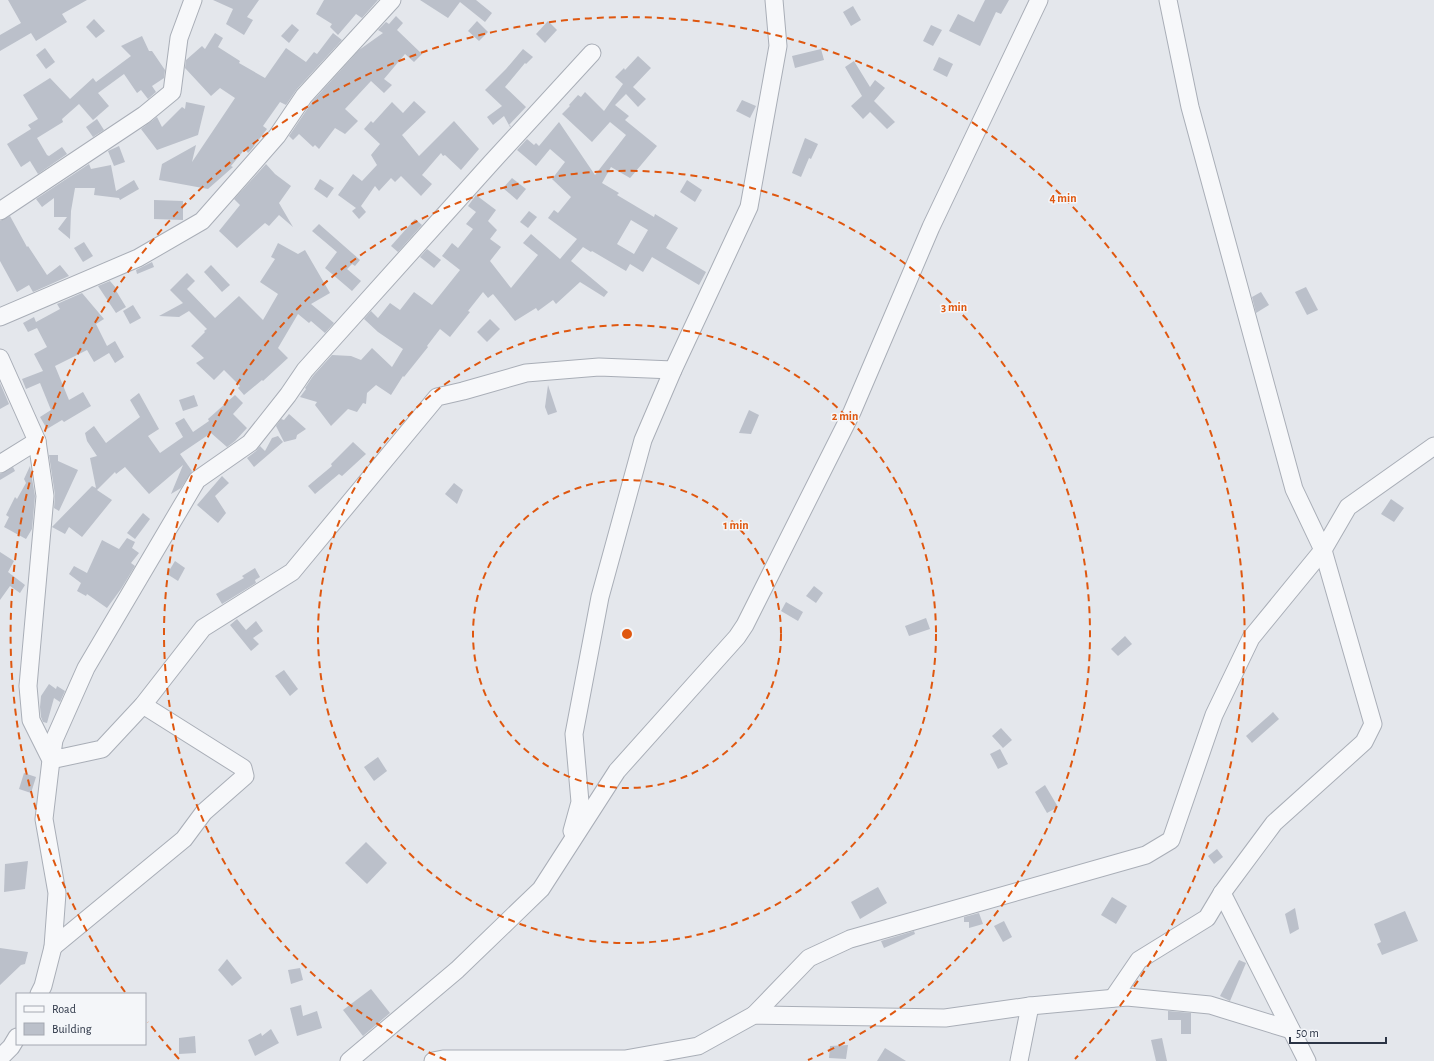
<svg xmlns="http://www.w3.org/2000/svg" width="1434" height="1061" font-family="'Alegreya Sans',sans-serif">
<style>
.building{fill:#bbc0ca;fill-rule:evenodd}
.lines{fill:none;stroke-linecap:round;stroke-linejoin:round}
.minor-casing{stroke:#a9aeb7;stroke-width:19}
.minor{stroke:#f7f8fa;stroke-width:17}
.ring{fill:none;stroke:#df570f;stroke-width:2;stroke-dasharray:7 5}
.centre{fill:#df570f;stroke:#f4f6f9;stroke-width:2}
.ring-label{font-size:12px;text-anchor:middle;font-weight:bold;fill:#df570f;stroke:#f4f6f9;stroke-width:3;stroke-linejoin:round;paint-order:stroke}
</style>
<rect width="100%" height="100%" fill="#e4e7ec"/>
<g class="building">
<polygon points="8,0 87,0 62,14 67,22 36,41 31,33 0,51 0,35 21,23"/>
<polygon points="213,0 259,0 247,17 253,20 244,35 226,24 233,9"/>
<polygon points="324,0 378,0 362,18 356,14 338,35 330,27 332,24 316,14"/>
<polygon points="420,0 476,0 492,13 485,22 460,2 448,18"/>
<polygon points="985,0 1009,0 1001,14 996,12 980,46 949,31 958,14 974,22"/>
<polygon points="853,6 861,20 851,26 843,12"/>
<polygon points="396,16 403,23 397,30 422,54 414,62 405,54 384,79 392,85 384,93 371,81 345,109 358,121 345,134 335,128 319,149 315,145 313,147 299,134 293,140 289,136 312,102 359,50 383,33 378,30 386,22 389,24"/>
<polygon points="94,19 105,31 96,38 86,27"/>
<polygon points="477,21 488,32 479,41 468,31"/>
<polygon points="548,21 557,30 545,43 536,34"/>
<polygon points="292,24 299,30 289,43 281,36"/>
<polygon points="931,25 942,30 933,46 923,41"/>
<polygon points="215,33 223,38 218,47 240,61 239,63 265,78 286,48 306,62 314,52 317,54 333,33 342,40 297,89 286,105 280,102 263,126 267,129 251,150 248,153 245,149 231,166 233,167 208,189 159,180 162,164 196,145 192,162 235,98 220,88 211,96 185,68 186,60 202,46 205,49"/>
<polygon points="142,36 149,51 152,51 165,70 164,78 152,86 156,92 148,99 141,90 137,93 124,74 98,93 109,106 93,120 79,104 62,119 63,122 37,138 47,155 49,156 62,147 67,154 38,174 30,161 21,167 7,144 31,129 28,125 38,119 23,95 50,78 70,99 93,78 96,82 131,56 121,46"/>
<polygon points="45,48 55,62 46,69 36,55"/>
<polygon points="523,49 533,57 526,64 525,63 505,87 526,107 509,125 511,126 510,127 504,116 493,125 487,117 502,106 485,90 506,69"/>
<polygon points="821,49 824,60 795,68 792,56"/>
<path d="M 638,56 L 651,68 L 633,87 L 646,99 L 638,107 L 626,94 L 615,105 L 629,116 L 625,120 L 657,146 L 631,177 L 630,178 L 611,167 L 602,183 L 619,193 L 617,195 L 654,217 L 655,214 L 678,228 L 666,248 L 706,272 L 699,285 L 652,257 L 643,272 L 630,264 L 626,271 L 592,251 L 591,252 L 583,247 L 571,261 L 608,292 L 604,297 L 580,282 L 556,304 L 553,300 L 538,311 L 536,308 L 515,321 L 493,294 L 488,298 L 483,292 L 468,311 L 470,312 L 450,337 L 440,329 L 427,346 L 428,347 L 404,377 L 403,376 L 391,395 L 376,385 L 367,393 L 366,404 L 363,403 L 357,412 L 348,409 L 331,426 L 315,405 L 317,402 L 300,397 L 306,389 L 305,388 L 313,376 L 332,355 L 351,356 L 361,360 L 372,348 L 392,367 L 403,349 L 378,332 L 364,319 L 371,311 L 378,318 L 390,303 L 400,310 L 414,292 L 432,305 L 460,270 L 442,256 L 452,243 L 458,248 L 473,229 L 466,224 L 476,212 L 468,206 L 476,195 L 496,210 L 488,221 L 497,230 L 490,239 L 501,247 L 490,261 L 511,288 L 538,255 L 523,243 L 531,234 L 560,259 L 577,239 L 548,218 L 554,210 L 558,213 L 571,197 L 552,179 L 565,162 L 550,149 L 536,166 L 517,150 L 527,139 L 534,145 L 536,143 L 539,146 L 559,122 L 595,175 L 626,135 L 610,122 L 592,142 L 562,114 L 570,106 L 569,105 L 578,95 L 581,97 L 585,92 L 604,111 L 623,84 L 615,77 L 624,68 L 625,70 ZM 631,220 L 648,230 L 634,254 L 617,244 Z"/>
<polygon points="939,57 953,64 947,77 933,70"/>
<polygon points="854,61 870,87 875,80 885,88 874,101 895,122 887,129 870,112 863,119 851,106 862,96 845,67"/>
<polygon points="742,100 756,106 750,118 736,111"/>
<polygon points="414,101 426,112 402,135 419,156 454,121 479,149 461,170 445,155 443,156 441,153 422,175 432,184 421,196 401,176 395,182 391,178 379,191 375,186 361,206 366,212 359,219 352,211 356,208 338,195 353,174 362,181 377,165 371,155 380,144 364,129 371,121 373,123 392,102 403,113"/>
<polygon points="186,102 205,106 198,135 157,150 141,129 157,117 162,127 182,107 185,109"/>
<polygon points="97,119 104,130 93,137 86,127"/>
<polygon points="805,138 818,144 811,159 809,158 801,177 792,173"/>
<polygon points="119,146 125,162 114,166 108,151"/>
<polygon points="89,164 91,169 111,165 116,191 134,180 139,189 120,200 119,198 94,195 95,188 75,188 71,211 70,239 58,229 67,217 54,217 54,198 42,207 36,199"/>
<polygon points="266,164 275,174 291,186 279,203 293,227 279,215 269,226 265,223 237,248 219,231 240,205 234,199"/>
<polygon points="512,178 526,189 517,200 503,188"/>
<polygon points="320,179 334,188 327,198 314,189"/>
<polygon points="687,180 702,190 695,202 680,192"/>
<polygon points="154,200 183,201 183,220 154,219"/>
<polygon points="529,211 537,217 528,228 520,222"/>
<polygon points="10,216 27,247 28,246 47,275 60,265 69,276 33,292 29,285 17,292 0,261 0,221"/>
<polygon points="415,219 422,225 398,252 391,246"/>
<polygon points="319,224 360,260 355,266 352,264 347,269 361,281 352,291 325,268 337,252 312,231"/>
<polygon points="84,242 93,256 83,262 74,248"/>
<polygon points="278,243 298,254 305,250 330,293 311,304 334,323 325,333 311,321 309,323 298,314 278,348 288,358 263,381 262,380 244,395 238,388 240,386 224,370 214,380 196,363 204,358 191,346 205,332 204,331 207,329 189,311 179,317 159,316 183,303 170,290 187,273 195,281 187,289 215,318 239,296 263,320 278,294 260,282 275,259 271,257"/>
<polygon points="427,249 441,260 434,268 420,257"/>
<polygon points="152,262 154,267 137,274 136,270"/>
<polygon points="211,265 230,285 222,292 204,272"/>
<polygon points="110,281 116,288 115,289 126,307 116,313 98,286"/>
<polygon points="1306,287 1318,310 1307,315 1295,292"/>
<polygon points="1261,292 1269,305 1256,313 1252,297"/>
<polygon points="82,293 104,319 96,324 107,346 115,341 124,357 115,363 109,353 94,362 87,350 55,366 69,400 83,392 91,406 64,422 62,420 47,429 40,417 51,410 40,383 26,389 22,379 43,371 34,354 47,347 37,328 28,332 23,323 34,317 36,322 60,309 57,304"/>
<polygon points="133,305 141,318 130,324 123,311"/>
<polygon points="490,319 500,329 487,342 477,332"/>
<polygon points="0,383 9,404 0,409"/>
<polygon points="548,385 557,412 548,415 545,407"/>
<polygon points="139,393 159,429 148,436 160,453 183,437 175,423 184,418 193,432 209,421 208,419 235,395 243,403 233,414 247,428 235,441 227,447 211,433 180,454 192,471 181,488 171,494 183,465 149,494 125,467 116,474 115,472 97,490 112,500 82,537 69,527 65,534 52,527 92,486 96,488 90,458 97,456 87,441 85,433 94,426 106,443 140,417 130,400"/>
<polygon points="194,395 198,406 183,411 179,400"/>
<polygon points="749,410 759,415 751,434 739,433"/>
<polygon points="289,414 306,429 297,435 296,439 284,442 276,426 281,419 284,420"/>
<polygon points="278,436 283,442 254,467 247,458 256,451 260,446 265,451 272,438"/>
<polygon points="353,442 366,454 342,476 339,474 315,494 308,486 332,466 331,464"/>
<polygon points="49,455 58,455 58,461 78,470 59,511 54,508 55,495"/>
<polygon points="30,466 35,496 32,529 26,539 4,527 9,517 6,515 15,497 17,499 26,483 24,479"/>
<polygon points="13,467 15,471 0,480 0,474"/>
<polygon points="222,476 229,483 215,496 226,513 218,523 197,505"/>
<polygon points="454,483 463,490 457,504 445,494"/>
<polygon points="1391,499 1404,508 1394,522 1381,514"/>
<polygon points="143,513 150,519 135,539 127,533"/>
<polygon points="127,538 135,542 132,548 139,553 131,563 135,566 121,589 107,608 87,594 86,596 77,591 81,583 69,574 74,566 87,573 102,540 119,549"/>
<polygon points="0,552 14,561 8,572 25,585 20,593 10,586 0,600"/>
<polygon points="175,561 185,568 178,581 167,574"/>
<polygon points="255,568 260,577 255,580 256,583 222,604 216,594 244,578 242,576"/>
<polygon points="814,586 823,593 816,603 806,596"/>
<polygon points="786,602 803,612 798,621 781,611"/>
<polygon points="926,618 930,629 909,636 905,626"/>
<polygon points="237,619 246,630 256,621 263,631 253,638 259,644 251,651 230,625"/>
<polygon points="1125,636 1132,644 1118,656 1111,649"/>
<polygon points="284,670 298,689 290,696 275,676"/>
<polygon points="49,684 56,689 57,686 65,691 60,702 54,698 47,723 43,722 41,717 40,707 41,696"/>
<polygon points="1273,712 1279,719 1252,743 1246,736"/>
<polygon points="1001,728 1012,740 1003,748 992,736"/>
<polygon points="1000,749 1008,764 998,769 990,754"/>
<polygon points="378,757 387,771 374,781 364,767"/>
<polygon points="24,773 36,777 31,793 19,789"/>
<polygon points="1045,785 1058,807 1047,813 1035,792"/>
<polygon points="366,842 387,863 367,884 345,863"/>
<polygon points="1217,849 1223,857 1214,864 1208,856"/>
<polygon points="28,861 25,889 4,892 5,864"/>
<polygon points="878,887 887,903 860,919 851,902"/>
<polygon points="1112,897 1127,906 1116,924 1101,915"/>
<polygon points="1295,908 1299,929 1290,934 1285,914"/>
<polygon points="1405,911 1418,941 1382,955 1377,944 1381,942 1374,924"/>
<polygon points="979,913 983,924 969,928 969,922 964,922 964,917"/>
<polygon points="1004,921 1012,937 1003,942 994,926"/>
<polygon points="914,931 915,934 884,948 881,941"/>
<polygon points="0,948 28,952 25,964 21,965 0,985"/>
<polygon points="227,959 242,978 232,986 218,970"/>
<polygon points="1239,960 1246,963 1230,1001 1220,996"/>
<polygon points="300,968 303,980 291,984 288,970"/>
<polygon points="371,989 390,1013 363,1036 343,1010"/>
<polygon points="301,1005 303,1016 317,1011 322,1028 297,1036 290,1008"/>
<polygon points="1168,1011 1191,1013 1191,1034 1181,1034 1181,1020 1168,1020"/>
<polygon points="271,1029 279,1043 255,1056 248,1040 261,1033 262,1036"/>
<polygon points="195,1036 196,1053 179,1054 179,1038"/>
<polygon points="1162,1038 1167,1061 1156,1061 1151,1040"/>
<polygon points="848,1045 846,1059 829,1058 830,1046"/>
<polygon points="885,1048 906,1061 877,1061"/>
</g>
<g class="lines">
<defs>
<g id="minor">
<polyline points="592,53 491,163 305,370 288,395 250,443 197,480 86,668 54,740 51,760 102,749 143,705 203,628 292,572 437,397 463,391 526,373 599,367 673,370"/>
<polyline points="0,211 144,115 172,92 179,38 193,0"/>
<polyline points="0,317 138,258 202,221 277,136 304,96 392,0"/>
<polyline points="0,358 37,441 45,496 28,686 31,720 51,760 44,819 57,893 53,947 43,986 39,994"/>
<polyline points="0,464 37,441"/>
<polyline points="572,831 580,802 574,734 600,597 643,440 673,370 749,207 778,46 774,0"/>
<polyline points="1222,893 1307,1061"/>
<polyline points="53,947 184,839 204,812 245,776 243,768 143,705"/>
<polyline points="1113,998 1139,960 1207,918 1222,893 1274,823 1364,742 1373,724 1323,550 1294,489 1190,107 1168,0"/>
<polyline points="754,1015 809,958 850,939 1146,855 1171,840 1214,715 1251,638 1323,550 1348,507 1434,446"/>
<polyline points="0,1058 11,1047 17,1037"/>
<polyline points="349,1061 457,970 541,889 617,771 737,637 745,625 852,412 931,227 1039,0"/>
<polyline points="433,1061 443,1059 625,1059 698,1046 754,1015 945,1018 1030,1006 1127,997 1210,1005 1291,1030"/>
<polyline points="1019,1061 1030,1006"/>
</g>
</defs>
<use href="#minor" class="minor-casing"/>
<use href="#minor" class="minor"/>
</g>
<g class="ring">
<circle cx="627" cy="634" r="154"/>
<circle cx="627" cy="634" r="309"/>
<path d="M446 1060A463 463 0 1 1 808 1060"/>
<path d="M179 1059A617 617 0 0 1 148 1022M125 992A617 617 0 1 1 1075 1059"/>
</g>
<circle cx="627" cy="634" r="6" class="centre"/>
<g class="ring-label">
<text x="1063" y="202">4 min</text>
<text x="954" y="311">3 min</text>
<text x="845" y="420">2 min</text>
<text x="736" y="529">1 min</text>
</g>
<rect x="16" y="993" width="130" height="52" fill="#f4f6f9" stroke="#a4a8b1"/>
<rect x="24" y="1006" width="20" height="6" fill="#f7f8fa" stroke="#a4a8b1"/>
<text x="52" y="1013" font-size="12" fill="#2b3445">Road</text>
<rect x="24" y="1023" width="20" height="12" fill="#bbc0ca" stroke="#a4a8b1"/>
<text x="52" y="1033" font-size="12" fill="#2b3445">Building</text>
<path d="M1290 1037v6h96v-6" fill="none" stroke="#2b3445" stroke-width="2"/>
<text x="1296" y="1037" font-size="12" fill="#2b3445" stroke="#f4f6f9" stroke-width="3" paint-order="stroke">50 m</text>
</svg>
